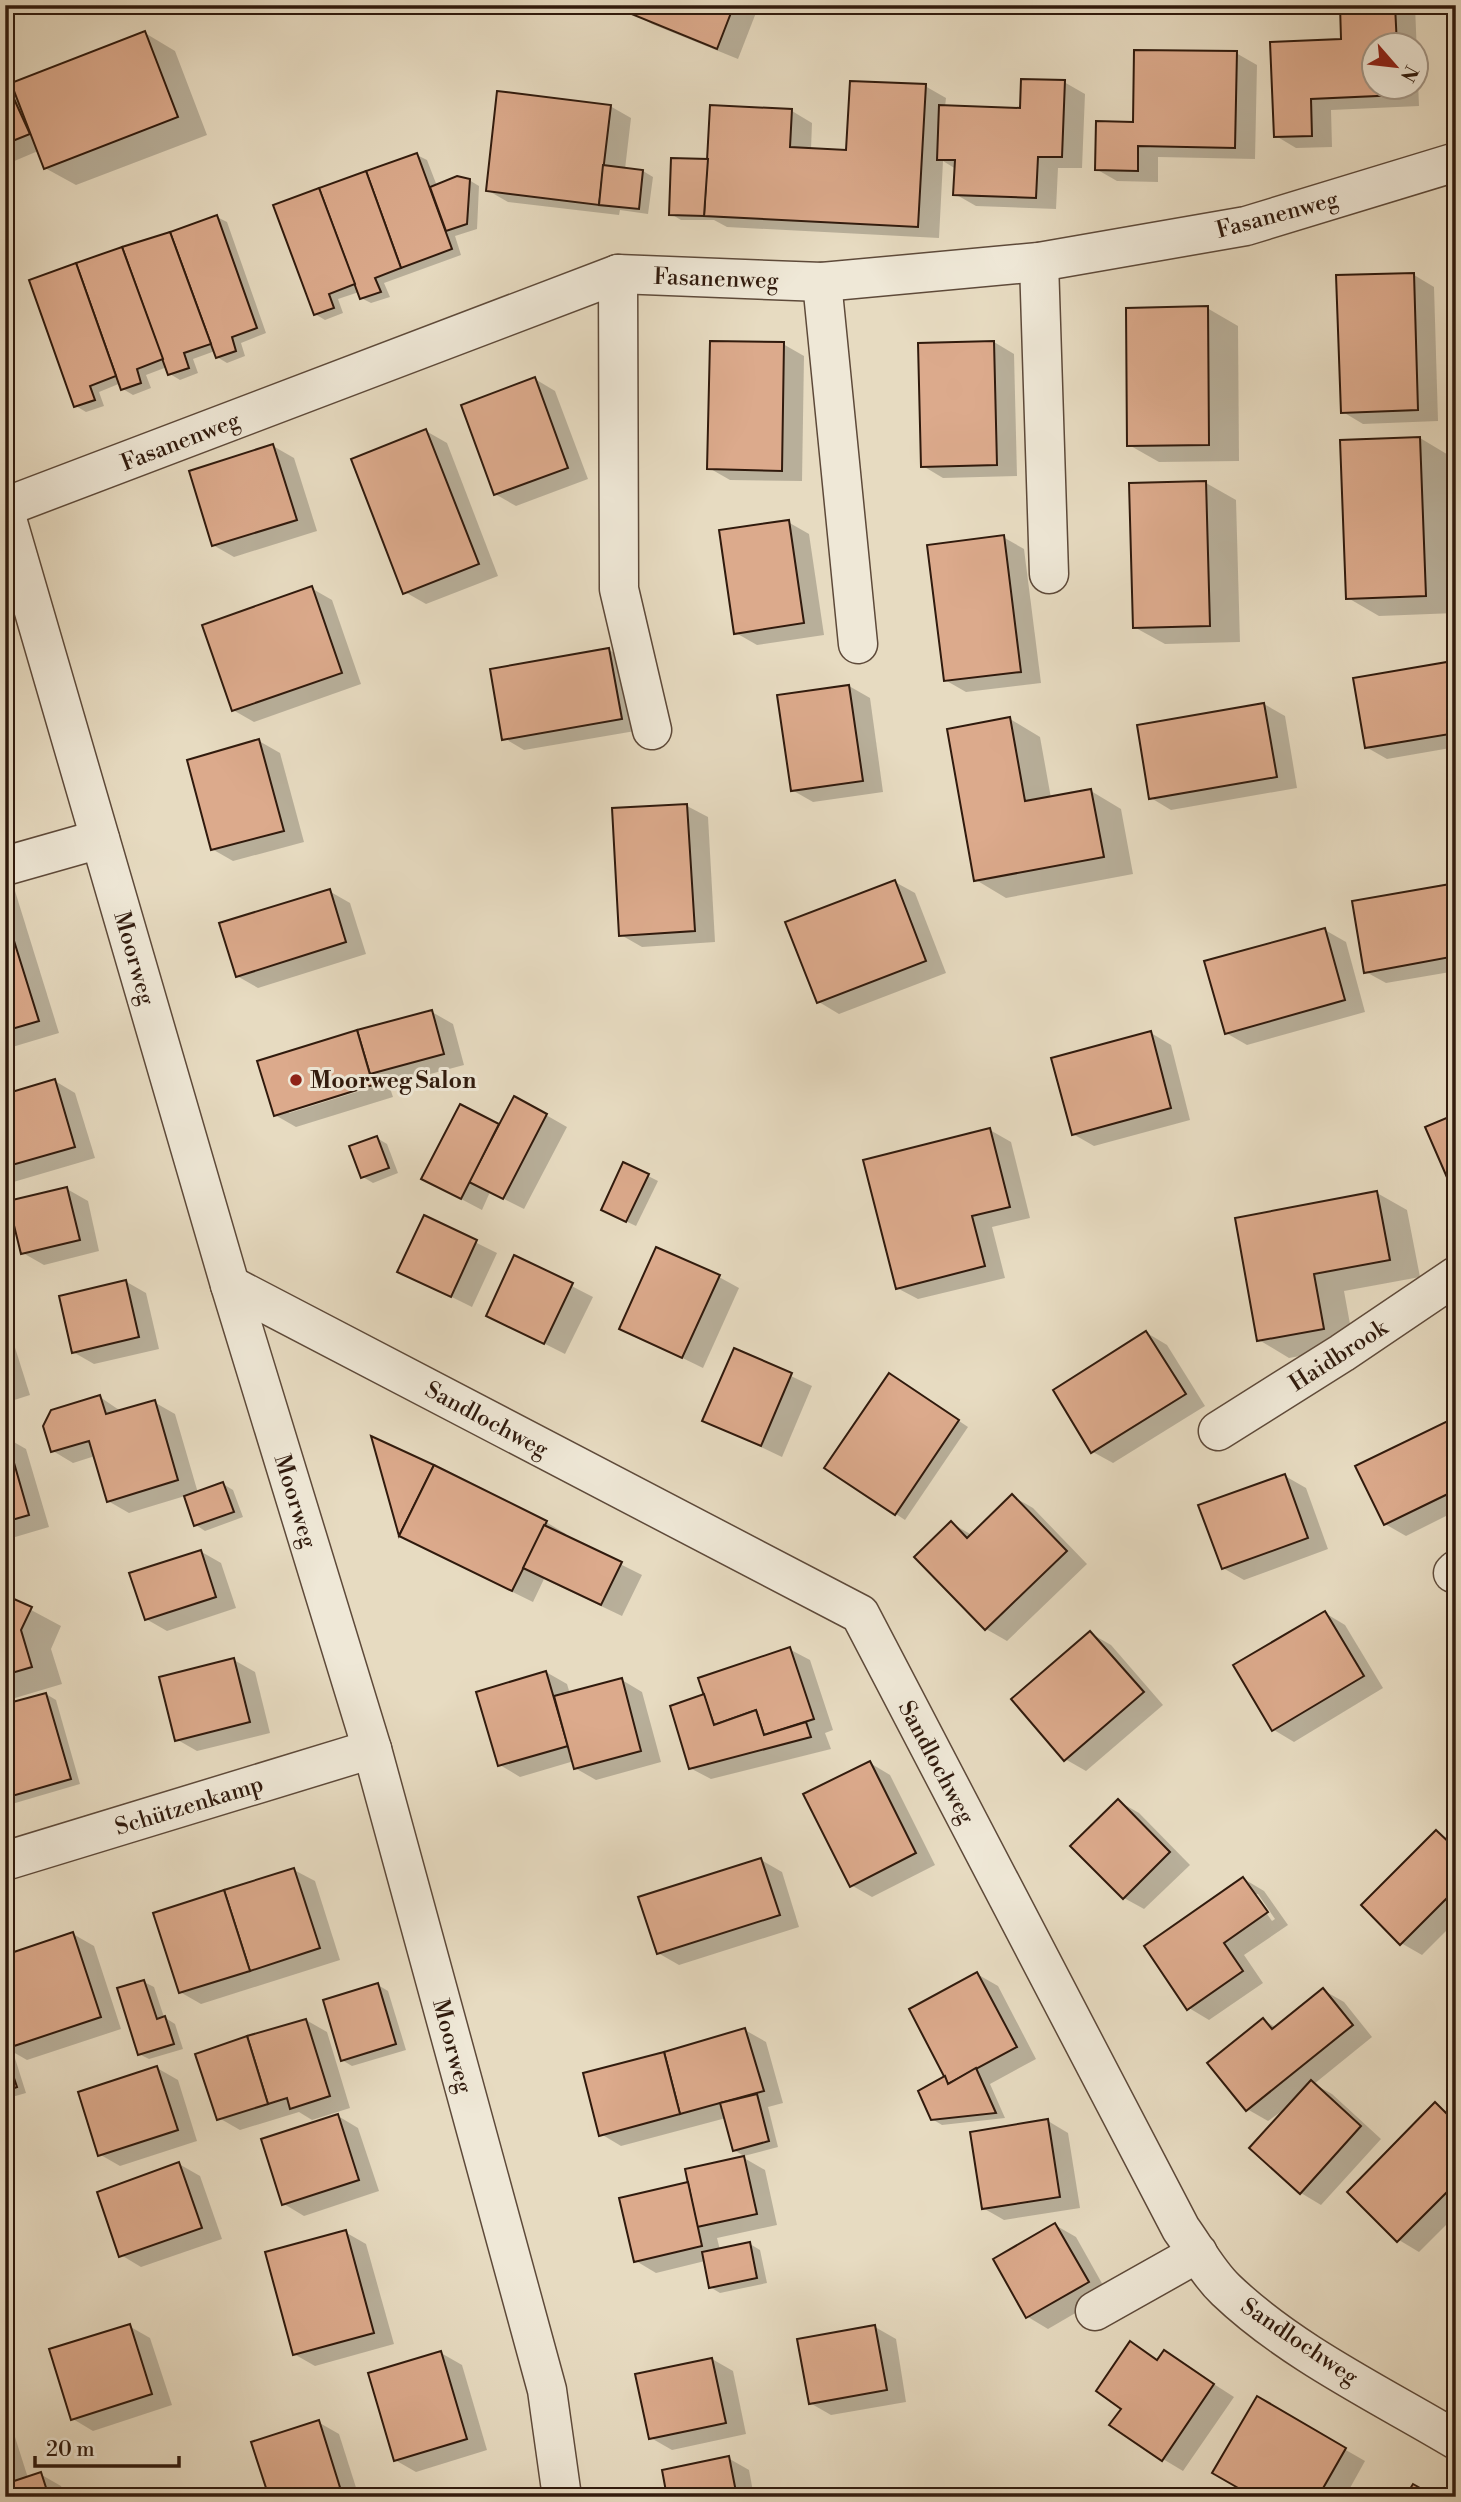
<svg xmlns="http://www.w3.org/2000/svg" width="1461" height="2502" font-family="'Libre Bodoni',serif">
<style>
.shadow{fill:#0003;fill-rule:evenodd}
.building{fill:#dcaa8c;stroke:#301a0d;stroke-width:2}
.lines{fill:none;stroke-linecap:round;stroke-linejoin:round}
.minor-casing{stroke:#5e4a3a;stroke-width:41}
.minor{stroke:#efe8d7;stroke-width:38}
.poi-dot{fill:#8f2418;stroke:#efe8d7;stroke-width:2.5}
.labels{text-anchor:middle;stroke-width:6;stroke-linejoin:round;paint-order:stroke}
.street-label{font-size:23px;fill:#301a0d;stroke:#efe8d7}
.poi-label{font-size:23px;font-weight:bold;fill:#301a0d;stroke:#efe8d7;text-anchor:start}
</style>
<rect width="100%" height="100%" fill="#e7dbc1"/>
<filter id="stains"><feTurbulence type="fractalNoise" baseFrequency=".00286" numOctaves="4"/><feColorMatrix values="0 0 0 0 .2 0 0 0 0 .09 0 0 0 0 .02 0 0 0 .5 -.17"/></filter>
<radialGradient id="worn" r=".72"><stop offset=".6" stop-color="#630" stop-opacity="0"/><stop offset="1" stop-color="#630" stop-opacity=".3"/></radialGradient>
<g class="shadow">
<polygon points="5,5 26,5 27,7 5,16"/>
<polygon points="586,5 604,5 601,11"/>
<polygon points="634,5 759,5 738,59 652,24 631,12"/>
<path d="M 1341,5 L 1415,5 L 1419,106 L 1331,110 L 1332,147 L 1296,148 L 1276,136 L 1342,41 ZM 1374,46 L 1416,46 L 1416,88 L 1374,88 Z"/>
<polygon points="145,33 175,51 207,135 76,185 45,168 38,151 5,165 5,81 13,84"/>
<polygon points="1236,53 1257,65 1255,159 1158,157 1158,182 1117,181 1096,169 1135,123"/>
<polygon points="1064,82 1085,94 1082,168 1058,168 1056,209 976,206 955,194 956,169 943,161 939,238 727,227 714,220 681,220 671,214 709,161 792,111 812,123 811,150 848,152 925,86 946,98 945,107 1021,110"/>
<polygon points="610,106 631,118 625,169 643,171 653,177 648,214 620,210 619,215 508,202 487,190"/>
<polygon points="417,155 427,160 437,186 469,180 479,186 477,229 455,236 461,255 384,283 390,297 371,303 361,298 359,292 338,299 343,313 325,320 315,314"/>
<polygon points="217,217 227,222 266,333 241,343 245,356 227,363 217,357 215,351 193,359 198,373 180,380 170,374 167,367 146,375 151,388 133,395 123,389 121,383 99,392 104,406 86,412 76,406 31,282"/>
<polygon points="1414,275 1434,287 1438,421 1363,424 1343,412"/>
<polygon points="1207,308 1238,326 1239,461 1159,462 1129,445"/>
<polygon points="994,342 1014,354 1017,476 943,478 923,466"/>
<polygon points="783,344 804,356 802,481 730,480 709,468"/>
<polygon points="535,379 555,391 588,479 516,506 495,494"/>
<polygon points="426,431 447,443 498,576 426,604 405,592"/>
<polygon points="1420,438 1450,456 1456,613 1379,616 1348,598"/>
<polygon points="273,446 294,458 317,531 234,557 213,545"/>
<polygon points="1206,483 1236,500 1240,642 1165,644 1134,627"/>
<polygon points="788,522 809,534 824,635 757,645 736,633"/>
<polygon points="1003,537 1024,549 1041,683 966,692 945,680"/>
<polygon points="311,588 332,600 361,684 254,722 233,710"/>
<polygon points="609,650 630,662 641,730 524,750 504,738"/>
<polygon points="1447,664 1456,669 1456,747 1387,759 1366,747"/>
<polygon points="849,686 870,698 883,792 813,802 792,790"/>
<polygon points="1264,704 1285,716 1297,788 1171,810 1151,798"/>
<polygon points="1010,719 1040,737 1051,798 1091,791 1121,809 1133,874 1006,898 976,880"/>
<polygon points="259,741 280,753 304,842 233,861 212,849"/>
<polygon points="687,806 708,817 715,942 642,947 621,935"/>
<polygon points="895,882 915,893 946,973 839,1014 819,1002"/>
<polygon points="5,885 15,891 59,1033 9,1048 5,1046"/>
<polygon points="1456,885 1456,971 1386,983 1366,972"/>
<polygon points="329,891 350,903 366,954 258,988 237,976"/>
<polygon points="1325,930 1346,942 1365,1012 1247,1045 1226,1033"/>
<path d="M 432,1012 L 453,1024 L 464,1065 L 389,1085 L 393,1097 L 296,1127 L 275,1115 L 259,1062 ZM 381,1081 L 382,1084 L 289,1113 L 289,1110 Z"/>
<polygon points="1151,1033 1171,1045 1190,1120 1094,1146 1073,1134"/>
<polygon points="55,1081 75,1093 95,1158 10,1183 5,1180 5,1096"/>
<polygon points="461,1106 500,1126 546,1115 567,1127 524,1209 490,1192 482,1210 444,1190"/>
<polygon points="990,1130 1011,1142 1030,1218 992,1227 1005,1278 918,1299 897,1288"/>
<polygon points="377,1138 387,1144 398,1173 373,1183 363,1177"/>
<polygon points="648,1176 658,1181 636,1226 613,1215"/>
<polygon points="67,1189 88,1201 99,1251 44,1265 23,1253"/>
<polygon points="1377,1193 1407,1210 1420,1277 1344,1291 1354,1346 1289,1358 1259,1340"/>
<polygon points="424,1217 497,1253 472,1307 399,1271"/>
<polygon points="515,1257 593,1297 565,1354 488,1315"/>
<polygon points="719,1277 739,1288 703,1368 621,1328"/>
<polygon points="125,1281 146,1293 159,1349 94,1364 73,1352"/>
<polygon points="5,1316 30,1395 5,1403"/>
<polygon points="1147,1333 1167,1345 1205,1406 1113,1463 1093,1452"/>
<polygon points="735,1350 812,1386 782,1457 704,1420"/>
<polygon points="899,1381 968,1427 905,1520 896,1514"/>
<polygon points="100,1397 122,1412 154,1402 175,1414 198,1493 223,1484 233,1490 243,1517 205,1531 196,1525 185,1496 129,1513 108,1501 95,1456 73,1463 53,1451"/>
<polygon points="1456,1419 1456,1511 1406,1536 1385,1524"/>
<polygon points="5,1437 26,1449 49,1527 5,1540"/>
<polygon points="1285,1476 1306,1488 1328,1549 1244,1580 1223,1568"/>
<polygon points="1012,1496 1033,1508 1087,1564 1007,1641 986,1629 917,1557 951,1523 972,1535"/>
<polygon points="546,1522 566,1534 564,1536 642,1575 622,1616 544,1579 533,1602 421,1547"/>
<polygon points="200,1551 221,1563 236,1608 167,1631 146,1619"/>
<polygon points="5,1596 61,1626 51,1649 62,1684 5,1701"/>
<polygon points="1325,1613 1345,1625 1383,1688 1294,1742 1274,1730"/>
<polygon points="1090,1633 1111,1645 1163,1705 1086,1771 1065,1759"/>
<polygon points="789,1649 810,1660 833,1730 825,1733 831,1749 711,1779 690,1768 706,1695"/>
<polygon points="234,1660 255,1672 270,1733 197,1751 176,1739"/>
<polygon points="546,1672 567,1684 570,1694 622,1680 642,1692 661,1762 596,1780 575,1768 574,1761 520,1777 500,1765"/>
<polygon points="46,1694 56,1700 80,1784 5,1806 5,1706"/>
<polygon points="870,1763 890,1775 935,1865 872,1897 851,1885"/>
<polygon points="1118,1801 1139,1813 1190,1865 1144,1909 1124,1898"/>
<polygon points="1436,1832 1456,1843 1456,1921 1422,1955 1401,1943"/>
<polygon points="761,1860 782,1872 799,1927 679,1965 658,1953"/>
<polygon points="294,1870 315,1881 340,1960 201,2004 180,1992"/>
<path d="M 1244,1879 L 1264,1891 L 1288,1925 L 1244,1955 L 1263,1983 L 1209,2020 L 1189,2008 ZM 1253,1894 L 1258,1894 L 1275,1919 L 1272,1921 Z"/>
<polygon points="73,1934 94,1946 121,2029 27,2060 13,2052 26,2093 5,2099 5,1957"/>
<polygon points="977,1974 998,1986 1036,2059 990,2084 1005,2118 942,2125 932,2119"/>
<polygon points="144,1982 154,1987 164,2017 175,2024 183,2049 149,2059 139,2054"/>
<polygon points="378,1985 388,1991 406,2050 352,2066 342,2060"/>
<polygon points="1323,1990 1344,2002 1372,2037 1314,2084 1332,2094 1381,2139 1321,2205 1301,2193 1289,2106 1268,2121 1247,2109 1263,2020 1277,2028"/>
<polygon points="306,2020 327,2032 350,2108 312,2120 299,2112 240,2130 219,2118"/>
<polygon points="745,2030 766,2042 783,2103 768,2107 778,2147 744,2156 734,2150 726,2118 621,2146 601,2134"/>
<polygon points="157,2068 178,2080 197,2141 120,2166 99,2154"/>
<polygon points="1435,2105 1455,2116 1456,2215 1419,2252 1399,2240"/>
<polygon points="338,2116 358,2128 379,2191 304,2216 284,2204"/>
<polygon points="1048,2121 1068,2133 1080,2208 1004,2220 983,2208"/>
<polygon points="744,2158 765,2170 777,2225 717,2238 720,2250 750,2244 760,2250 767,2283 720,2293 710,2287 705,2261 656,2273 636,2261 690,2183"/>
<polygon points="179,2164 200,2176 222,2239 141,2267 121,2255"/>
<polygon points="1055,2225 1076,2237 1108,2294 1048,2329 1028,2317"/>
<polygon points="345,2232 366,2244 394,2344 315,2366 294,2354"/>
<polygon points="129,2326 150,2338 172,2405 93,2431 73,2419"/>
<polygon points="875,2327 896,2339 906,2402 831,2415 810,2403"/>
<polygon points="1130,2344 1158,2361 1164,2352 1234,2397 1183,2471 1163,2459 1123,2408"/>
<polygon points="441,2353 462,2365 487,2450 416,2472 395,2460"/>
<polygon points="712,2359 733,2371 746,2434 672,2450 651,2438"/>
<polygon points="1257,2399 1365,2461 1345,2497 1257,2497"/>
<polygon points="318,2422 339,2434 359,2497 270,2497"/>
<polygon points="5,2431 15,2437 28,2478 40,2474 61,2486 65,2497 5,2497"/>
<polygon points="728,2458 749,2470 754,2497 669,2497"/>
</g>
<g class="building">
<polygon points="632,5 734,5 717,49 629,13"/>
<polygon points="1340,5 1395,5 1397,46 1374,46 1374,88 1398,88 1399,95 1311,99 1312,136 1274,137 1270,42 1341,39"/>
<polygon points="145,31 178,117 44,169 11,83"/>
<polygon points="1134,50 1237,51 1235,148 1138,146 1138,171 1095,170 1096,121 1133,122"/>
<polygon points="5,79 30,134 5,144"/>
<polygon points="1021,79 1065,80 1062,157 1038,157 1036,198 953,195 955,160 937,160 939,105 1020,108"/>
<polygon points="850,81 926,84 918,227 704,216 710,105 792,109 790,147 846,150"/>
<polygon points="497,91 611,105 599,205 486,191"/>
<polygon points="417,153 452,249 401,268 366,171"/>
<polygon points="671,158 708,159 704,216 669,215"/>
<polygon points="603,165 643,170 639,209 599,205"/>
<polygon points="366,171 401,268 375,278 381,292 360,299 319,188"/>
<polygon points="457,176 470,179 467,224 446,231 430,187"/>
<polygon points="319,188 355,284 329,294 334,308 314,315 273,205"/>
<polygon points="217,215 257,328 232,337 236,351 216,358 170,232"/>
<polygon points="170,232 211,344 184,353 189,368 168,375 122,247"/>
<polygon points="122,247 163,359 137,369 141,383 121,390 76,263"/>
<polygon points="76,263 116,376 90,386 95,400 74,407 29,280"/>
<polygon points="1414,273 1418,410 1341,413 1336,275"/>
<polygon points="1208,306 1209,445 1127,446 1126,308"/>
<polygon points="710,341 784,342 782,471 707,469"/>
<polygon points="994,341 997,465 921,467 918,343"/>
<polygon points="535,377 568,468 494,495 461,405"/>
<polygon points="426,429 479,564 403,594 351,459"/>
<polygon points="1420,437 1426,596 1346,599 1340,440"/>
<polygon points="273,444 297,520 212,546 189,471"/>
<polygon points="1206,481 1210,626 1133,628 1129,483"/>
<polygon points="789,520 804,623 734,634 719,530"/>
<polygon points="1004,535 1021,672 944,681 927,545"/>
<polygon points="312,586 342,673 232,711 202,625"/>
<polygon points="609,648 622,719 502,740 490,669"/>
<polygon points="1447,662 1456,733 1365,748 1353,678"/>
<polygon points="849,685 863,781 791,791 777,695"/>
<polygon points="1264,703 1277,777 1149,799 1137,725"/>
<polygon points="1010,717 1025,801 1091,789 1104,857 974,881 947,729"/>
<polygon points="259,739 284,831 211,850 187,760"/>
<polygon points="687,804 695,931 619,936 612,808"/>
<polygon points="895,880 926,961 817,1003 785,922"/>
<polygon points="1456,883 1456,956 1364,973 1352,901"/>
<polygon points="330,889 346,942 236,977 219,923"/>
<polygon points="5,912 39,1021 5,1031"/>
<polygon points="1325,928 1345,1000 1225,1034 1204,961"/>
<polygon points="432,1010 444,1054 370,1074 357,1030"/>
<polygon points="357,1030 373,1085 274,1116 257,1061"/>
<polygon points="1151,1031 1171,1108 1072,1135 1051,1058"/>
<polygon points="55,1079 75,1147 5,1167 5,1094"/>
<polygon points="514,1096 547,1114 503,1199 469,1182"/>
<polygon points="460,1104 499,1124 461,1199 421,1179"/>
<polygon points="1456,1114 1456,1198 1425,1127"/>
<polygon points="990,1128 1010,1207 972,1216 985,1266 896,1289 863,1160"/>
<polygon points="377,1136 389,1168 361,1178 349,1146"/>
<polygon points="623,1162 649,1174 626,1222 601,1210"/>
<polygon points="67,1187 80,1240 21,1254 8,1201"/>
<polygon points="1377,1191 1390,1260 1314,1274 1324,1329 1257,1341 1235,1218"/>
<polygon points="424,1215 477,1240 451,1297 397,1272"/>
<polygon points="656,1247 720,1275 682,1358 619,1329"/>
<polygon points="514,1255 573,1283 544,1344 486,1316"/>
<polygon points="126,1280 139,1337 72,1353 59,1296"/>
<polygon points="1146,1331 1186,1394 1091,1453 1053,1390"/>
<polygon points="734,1348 792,1373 761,1446 702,1421"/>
<polygon points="889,1373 959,1420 895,1515 824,1468"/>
<polygon points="100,1395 106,1414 155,1400 178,1480 107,1502 89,1441 51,1452 43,1426 51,1410"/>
<polygon points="1456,1417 1456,1490 1384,1525 1355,1466"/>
<polygon points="6,1435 29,1515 5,1522 5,1435"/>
<polygon points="371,1436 434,1465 399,1536"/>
<polygon points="434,1465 547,1521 512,1591 399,1536"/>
<polygon points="1285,1474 1308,1538 1222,1569 1198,1505"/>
<polygon points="223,1482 234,1512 194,1526 184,1496"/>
<polygon points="1012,1494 1067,1551 985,1630 914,1557 951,1521 967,1538"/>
<polygon points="544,1525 622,1562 601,1605 523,1568"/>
<polygon points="201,1550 216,1597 145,1620 129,1573"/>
<polygon points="5,1595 32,1607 21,1630 32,1667 5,1675"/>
<polygon points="1325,1611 1364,1676 1272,1731 1233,1665"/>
<polygon points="1090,1631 1144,1692 1064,1761 1011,1699"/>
<polygon points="790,1647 814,1719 764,1735 756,1710 714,1725 698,1678"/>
<polygon points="234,1658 250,1722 175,1741 159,1677"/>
<polygon points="546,1671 568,1746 498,1766 476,1692"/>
<polygon points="622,1678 641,1751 574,1769 554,1696"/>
<polygon points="46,1693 71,1779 5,1798 5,1704"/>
<polygon points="704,1694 714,1725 756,1710 764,1735 806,1722 811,1737 689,1769 670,1706"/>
<polygon points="870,1761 916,1853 850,1887 803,1794"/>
<polygon points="1118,1799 1170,1852 1123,1899 1070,1846"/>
<polygon points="1436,1830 1456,1849 1456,1889 1400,1945 1361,1905"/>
<polygon points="761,1858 780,1915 657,1954 638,1897"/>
<polygon points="294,1868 320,1948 250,1971 224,1890"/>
<polygon points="1243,1877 1268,1912 1224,1943 1243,1971 1187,2010 1144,1946"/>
<polygon points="224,1890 250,1971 179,1993 153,1913"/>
<polygon points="73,1932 101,2017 5,2049 5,1955"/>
<polygon points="977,1972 1017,2047 948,2084 909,2009"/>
<polygon points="144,1980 157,2019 165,2016 174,2044 138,2055 117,1988"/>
<polygon points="378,1983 396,2044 341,2061 323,2000"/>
<polygon points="1323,1988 1353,2025 1246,2111 1207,2063 1263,2018 1272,2029"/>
<polygon points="306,2019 330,2096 290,2109 287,2098 268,2104 247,2036"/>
<polygon points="745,2028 764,2091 680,2114 664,2052"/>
<polygon points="247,2036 268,2104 217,2120 195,2054"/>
<polygon points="5,2051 17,2087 5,2091"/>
<polygon points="664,2052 680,2114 599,2136 583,2073"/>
<polygon points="157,2066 178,2130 98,2156 78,2092"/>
<polygon points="976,2068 996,2113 931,2120 918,2091 945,2076 948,2084"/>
<polygon points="1311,2080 1361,2126 1300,2194 1249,2148"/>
<polygon points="757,2094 769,2141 733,2151 720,2103"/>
<polygon points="1435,2102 1456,2123 1456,2183 1397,2242 1347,2192"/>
<polygon points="338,2114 359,2180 282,2205 261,2139"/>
<polygon points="1048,2119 1060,2197 982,2209 970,2132"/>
<polygon points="744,2156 757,2214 697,2227 685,2169"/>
<polygon points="179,2162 202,2228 119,2257 97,2192"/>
<polygon points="688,2182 702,2246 634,2262 619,2198"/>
<polygon points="1055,2223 1089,2282 1026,2318 993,2259"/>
<polygon points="346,2230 374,2333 293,2355 265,2252"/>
<polygon points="750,2242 757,2278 709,2288 702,2252"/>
<polygon points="130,2324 152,2394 71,2420 49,2349"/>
<polygon points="875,2325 887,2390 809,2404 797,2339"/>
<polygon points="1130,2341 1157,2360 1164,2350 1214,2384 1162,2461 1109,2425 1121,2409 1096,2391"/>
<polygon points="441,2351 467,2439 394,2461 368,2373"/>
<polygon points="712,2358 726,2423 649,2439 635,2374"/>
<polygon points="1257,2396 1346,2448 1318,2497 1254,2497 1212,2473"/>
<polygon points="319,2420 343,2497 269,2497 251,2442"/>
<polygon points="729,2456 737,2497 667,2497 662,2470"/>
<polygon points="5,2457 13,2482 5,2484"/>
<polygon points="41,2472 49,2497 5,2497 5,2484"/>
<polygon points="1413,2484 1436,2497 1405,2497"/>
</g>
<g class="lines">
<defs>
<g id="minor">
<polyline points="1039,262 1049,574"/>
<polyline points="618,274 619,589 652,730"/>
<polyline points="822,282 858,644"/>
<polyline points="5,507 618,274 822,282 1039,262 1246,226 1456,162"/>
<polyline points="5,512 230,1285 372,1749 547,2390 562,2497"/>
<polyline points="5,866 100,839"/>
<path d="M 230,1285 L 860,1614 L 1181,2229 C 1195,2248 1208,2273 1226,2290 C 1291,2352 1379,2394 1456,2440"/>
<polyline points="1218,1431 1342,1353 1456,1276"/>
<polyline points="1453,1573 1456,1570"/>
<polyline points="5,1861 372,1749"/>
<polyline points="1095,2311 1198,2253"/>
</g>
</defs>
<use href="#minor" class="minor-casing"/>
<use href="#minor" class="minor"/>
</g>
<circle class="poi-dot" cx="296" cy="1080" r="7"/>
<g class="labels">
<g class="street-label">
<text transform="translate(1277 214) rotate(-15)" y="8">Fasanenweg</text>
<text transform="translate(716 278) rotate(2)" y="8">Fasanenweg</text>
<text transform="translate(180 441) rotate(-21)" y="8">Fasanenweg</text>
<text transform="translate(135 958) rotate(74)" y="8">Moorweg</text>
<text transform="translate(1338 1355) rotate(-33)" y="8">Haidbrook</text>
<text transform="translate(487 1419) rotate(28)" y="8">Sandlochweg</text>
<text transform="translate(296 1501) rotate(73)" y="8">Moorweg</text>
<text transform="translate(937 1762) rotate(62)" y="8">Sandlochweg</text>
<text transform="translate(189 1805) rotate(-17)" y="8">Schützenkamp</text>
<text transform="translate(453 2046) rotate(75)" y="8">Moorweg</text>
<text transform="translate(1300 2341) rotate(34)" y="8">Sandlochweg</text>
</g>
<g class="poi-label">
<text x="310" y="1088">Moorweg Salon</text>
</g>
</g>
<rect width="1461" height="2502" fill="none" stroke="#e7dbc1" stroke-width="28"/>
<rect x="7" y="7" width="1447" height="2488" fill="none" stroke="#301a0d" stroke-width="3.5"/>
<rect x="14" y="14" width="1433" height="2474" fill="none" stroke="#301a0d" stroke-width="2"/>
<g transform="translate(1395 66) rotate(118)"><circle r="33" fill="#efe8d7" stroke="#a39686" stroke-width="2"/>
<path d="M0-5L12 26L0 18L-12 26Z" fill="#8f2418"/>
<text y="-10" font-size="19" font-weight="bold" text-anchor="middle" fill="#301a0d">N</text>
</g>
<path d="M35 2456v10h144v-10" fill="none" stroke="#301a0d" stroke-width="3.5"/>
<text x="46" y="2456" font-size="21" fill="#301a0d" stroke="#efe8d7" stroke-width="5" paint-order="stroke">20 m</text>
<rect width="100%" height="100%" filter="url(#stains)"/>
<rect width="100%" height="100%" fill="url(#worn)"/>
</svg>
